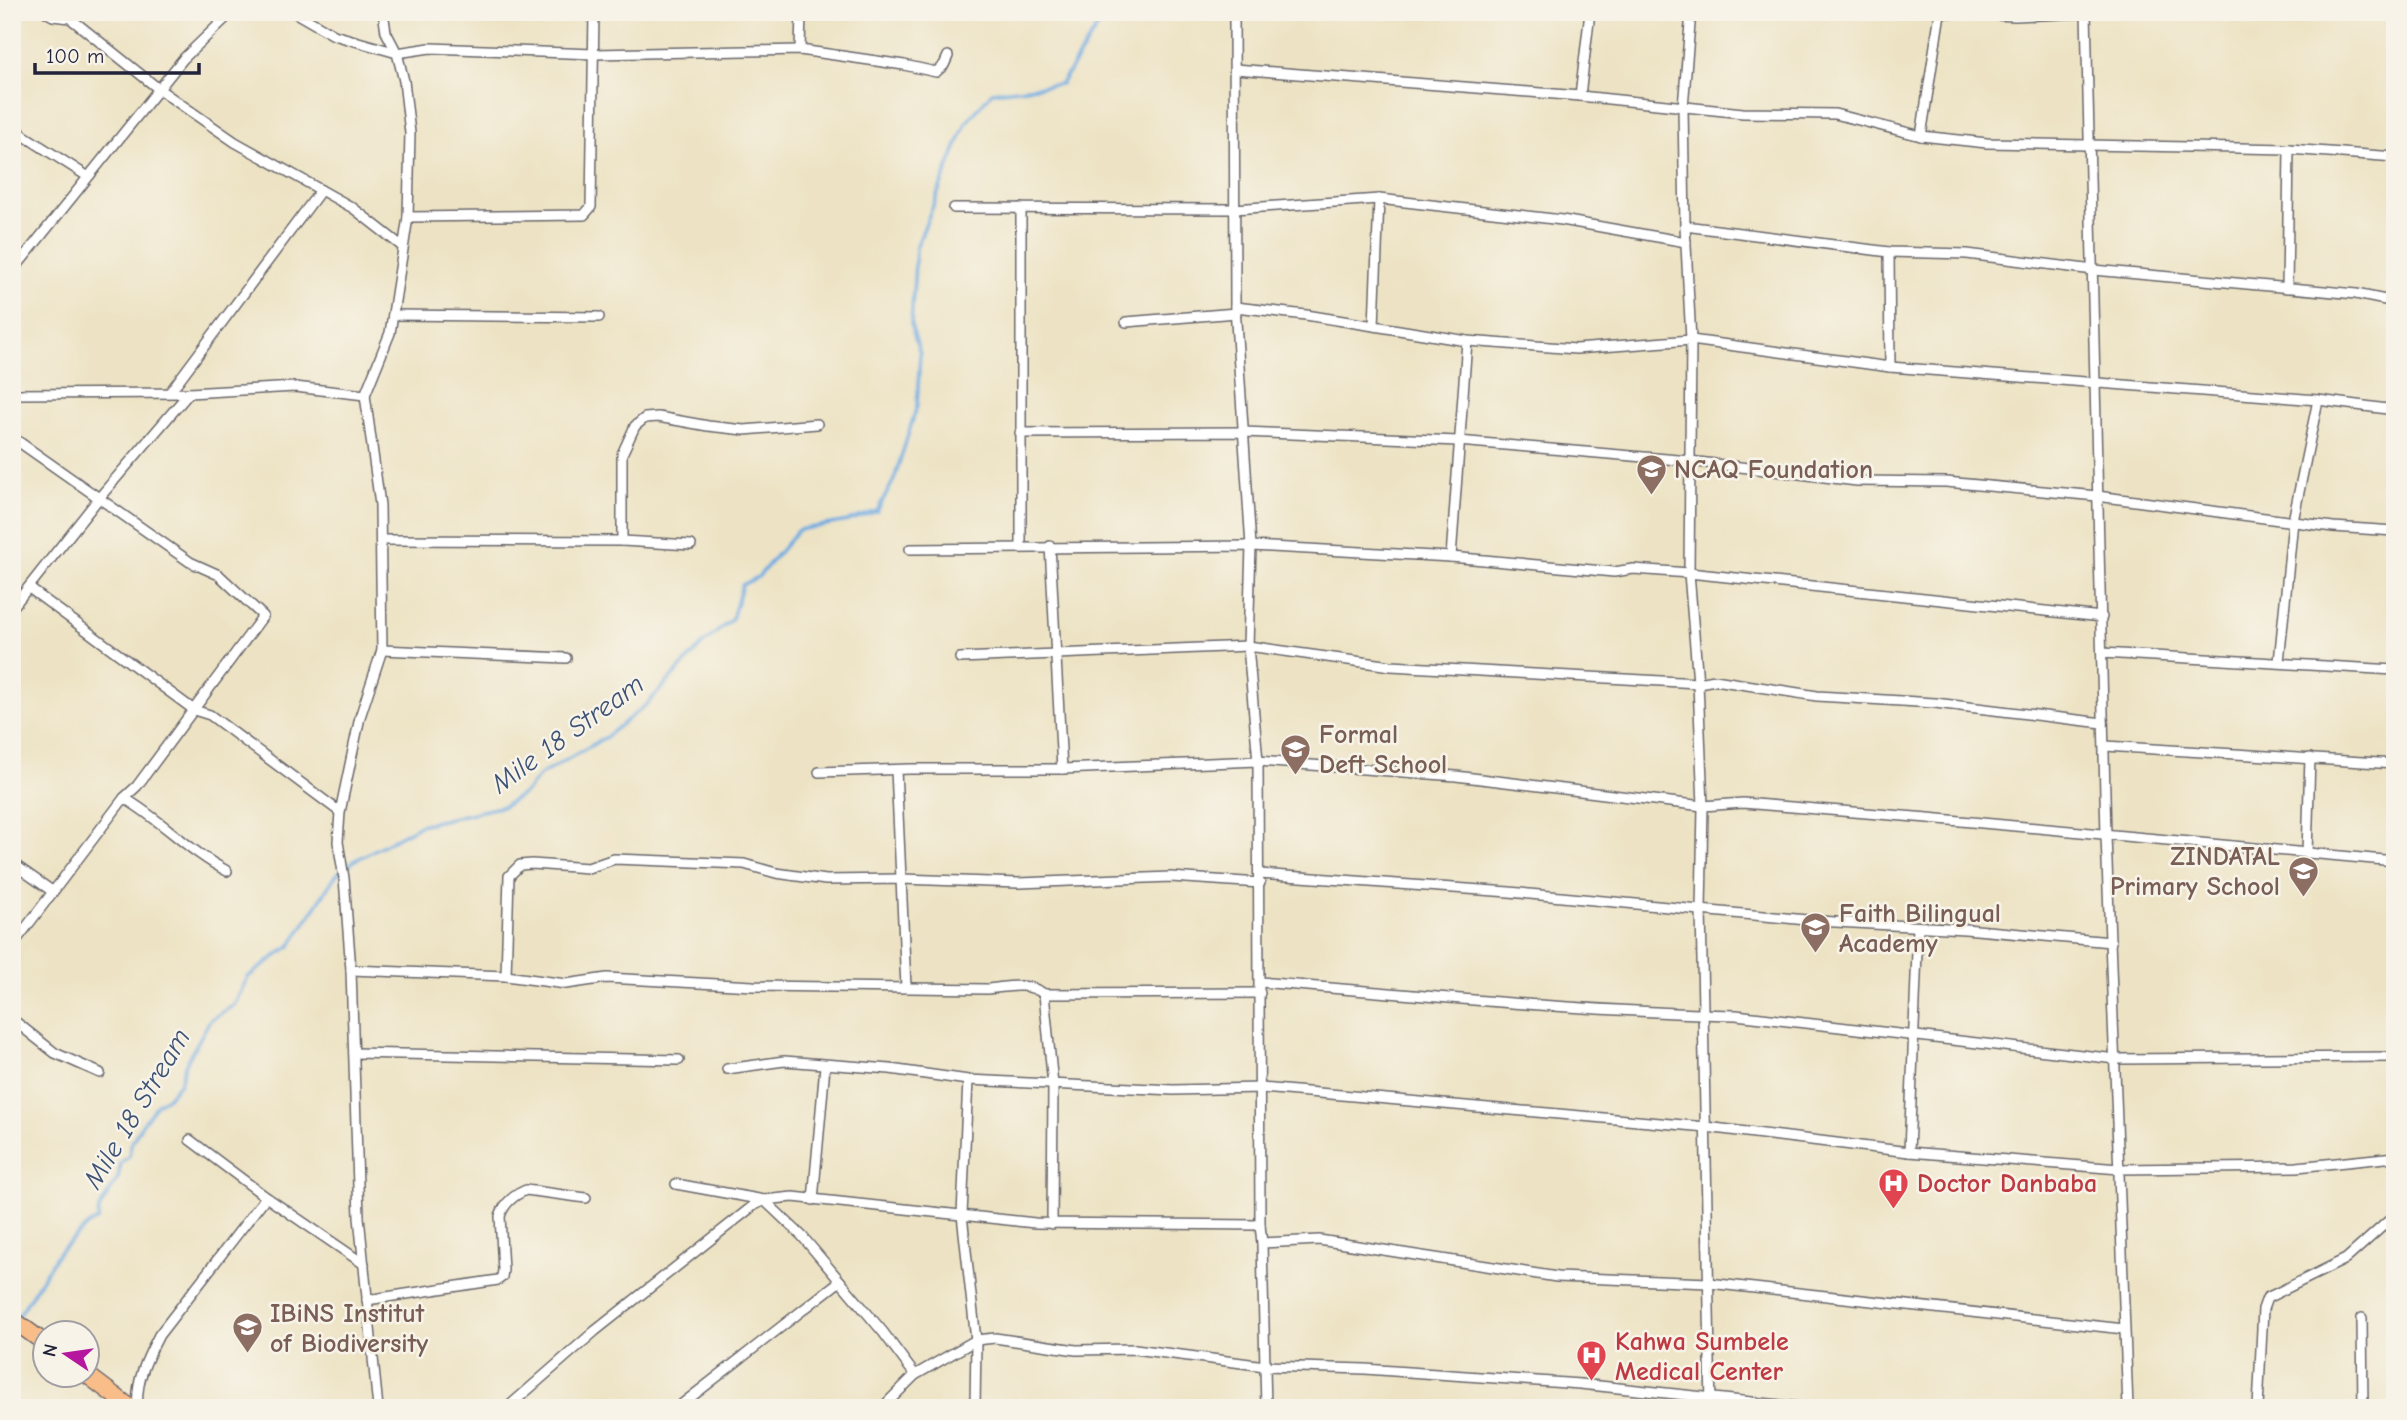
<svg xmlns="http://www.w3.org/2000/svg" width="2407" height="1420" font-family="'Comic Neue',sans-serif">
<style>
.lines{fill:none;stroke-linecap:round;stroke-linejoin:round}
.stream{stroke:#70abe1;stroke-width:3.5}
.minor-casing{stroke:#69666b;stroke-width:12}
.trunk-casing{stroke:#69666b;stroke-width:19}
.minor{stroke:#fff;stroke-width:9}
.trunk{stroke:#f9bd89;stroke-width:16}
.labels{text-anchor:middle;stroke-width:5;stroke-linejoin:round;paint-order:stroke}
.education-label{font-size:26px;font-weight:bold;fill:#785e54;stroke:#f7f3e8;text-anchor:start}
.health-label{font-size:26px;font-weight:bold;fill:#be3a42;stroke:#f7f3e8;text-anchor:start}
.water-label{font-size:28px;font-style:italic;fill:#3d5275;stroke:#f7f3e8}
</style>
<rect width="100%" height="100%" fill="#f7f3e8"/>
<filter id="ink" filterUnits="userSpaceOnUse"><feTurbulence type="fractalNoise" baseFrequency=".0143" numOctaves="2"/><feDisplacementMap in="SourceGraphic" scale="14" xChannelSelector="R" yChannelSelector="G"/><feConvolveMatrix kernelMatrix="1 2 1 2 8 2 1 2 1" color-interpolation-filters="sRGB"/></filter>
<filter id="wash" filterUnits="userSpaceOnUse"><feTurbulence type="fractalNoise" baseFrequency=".00686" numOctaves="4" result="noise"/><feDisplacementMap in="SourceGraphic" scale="28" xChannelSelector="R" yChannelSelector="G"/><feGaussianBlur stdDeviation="1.57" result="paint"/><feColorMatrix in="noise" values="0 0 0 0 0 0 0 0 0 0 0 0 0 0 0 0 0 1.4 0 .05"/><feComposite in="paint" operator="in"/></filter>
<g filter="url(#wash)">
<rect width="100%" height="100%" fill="#ede3c4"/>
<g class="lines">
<polyline class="stream" points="18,1317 58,1253 88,1225 98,1220 99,1209 118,1178 121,1163 129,1156 131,1144 141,1126 157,1104 168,1097 180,1083 185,1065 210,1020 234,1005 248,977 291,945 336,875 354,861 420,825 504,806 526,792 540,775 606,737 647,704 702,645 732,619 742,585 758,577 798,530 848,521 877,511 894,480 917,406 920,354 911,325 916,248 966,123 992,92 1061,84 1107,12"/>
</g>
</g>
<g filter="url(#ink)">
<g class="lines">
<defs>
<g id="minor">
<polyline points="46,12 53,16 70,18 160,90 235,142 353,208 403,247"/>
<polyline points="294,12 334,35 397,53 430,48 594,54 800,50 904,65 936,72 944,65 948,56"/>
<polyline points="1234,12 1235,307 1251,546 1248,646 1258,761 1260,1225 1262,1243 1266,1408"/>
<polyline points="1691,12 1683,107 1685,226 1691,340 1689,573 1698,683 1703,806 1701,910 1711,1408"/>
<polyline points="1941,12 2015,16 2086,13"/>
<polyline points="2086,12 2106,836 2128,1408"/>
<polyline points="800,50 801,12"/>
<polyline points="1235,69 1580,96 1743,113 1835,114 1921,136 1987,143 2289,149 2395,157"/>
<polyline points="1580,96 1590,12"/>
<polyline points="12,122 23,135 87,176"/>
<polyline points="1921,136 1940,13 1937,12"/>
<polyline points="954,208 1234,209 1379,199 1562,220 1686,242"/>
<polyline points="1021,208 1021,547"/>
<polyline points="408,217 584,215 591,207 594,12"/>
<polyline points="1685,226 1889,252 1967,254 2094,270 2356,294 2395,302"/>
<polyline points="1889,252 1890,367"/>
<polyline points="12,272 183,59 232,12"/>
<polyline points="2287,288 2289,149"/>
<polyline points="1235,307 1306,315 1467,341 1576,349 1691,340 1890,367 2318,400 2395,410"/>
<polyline points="393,315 599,317"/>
<polyline points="1126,322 1236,313"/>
<polyline points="1374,326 1379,199"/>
<polyline points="170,392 321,190"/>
<polyline points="12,394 189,393 295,387 365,395 390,333 408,217 410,133 404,81 397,53 386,32 383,12"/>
<polyline points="365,395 380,505 382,650 360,717 340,812 338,842 344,878 351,970 359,1217 378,1408"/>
<polyline points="1020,433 1244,432 1458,441 1690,461 1857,481 1946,482 2097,496 2333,527 2395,531"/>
<polyline points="12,437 190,562 219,575 263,616 137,786 124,798 12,946"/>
<polyline points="381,540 622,541 691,545"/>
<polyline points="622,541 622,454 635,426 645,418 658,417 708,426 744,430 817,424"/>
<polyline points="1050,546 1062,769"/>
<polyline points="910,549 1251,546 1451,557 1614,572 1633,569 1689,573 2102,617"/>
<polyline points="1451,557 1467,341"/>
<polyline points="29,588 194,710 210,715 340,812"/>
<polyline points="12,608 99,498 189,393"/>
<polyline points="382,650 566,658"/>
<polyline points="2102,653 2395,670"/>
<polyline points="960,658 1248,646 1391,666 1698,683 1715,680 1817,696 1935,703 2103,723"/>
<polyline points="2279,662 2293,521 2318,400"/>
<polyline points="2105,746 2395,764"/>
<polyline points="896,770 906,987"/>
<polyline points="819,772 910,769 1062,769 1258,761 1456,776 1703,806 1743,803 1928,818 2395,861"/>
<path d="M 124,798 C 162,820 188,851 227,871"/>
<polyline points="2307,853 2310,758"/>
<polyline points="12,863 52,891"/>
<polyline points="1259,874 1509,892 1817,921 1965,929 2111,942"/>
<path d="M 351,970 L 506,976 L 566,984 L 607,978 L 753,986 L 987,989 C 1008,987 1026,981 1044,994 L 1260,993"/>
<polyline points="506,976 509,876 520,865 532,864 588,868 614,859 744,864 776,873 826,880 901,879 1019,883 1171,877 1260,883"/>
<path d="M 1260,982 C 1419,995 1577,1011 1736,1015 L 2116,1059 L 2395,1057"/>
<polyline points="1044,994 1053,1085 1052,1224"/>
<polyline points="12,1019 55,1053 100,1073"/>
<polyline points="354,1053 679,1060"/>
<polyline points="727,1069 784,1061 890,1069 968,1080 1173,1090 1261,1088 1706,1127 1909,1152 2119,1169 2297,1167 2395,1157"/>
<polyline points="968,1080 962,1215 976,1340 975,1408"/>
<polyline points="190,1140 266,1197 364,1264"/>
<polyline points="1909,1152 1918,927"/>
<polyline points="676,1184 764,1200 802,1236 883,1332 915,1375"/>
<polyline points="813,1200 825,1066"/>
<polyline points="1262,1243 1319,1240 1557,1277 1709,1283 2124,1329"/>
<path d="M 367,1300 L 498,1280 L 502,1277 L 503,1270 L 500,1216 C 504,1204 514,1195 526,1190 L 586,1198"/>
<polyline points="2362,1318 2363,1408"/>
<path d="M 138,1408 C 135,1382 147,1358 159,1335 L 266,1197"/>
<polyline points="507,1408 595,1331 753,1206 764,1200 793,1197 1035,1223 1260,1225"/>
<polyline points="677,1408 840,1281"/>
<polyline points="882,1408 915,1375 976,1340 995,1338 1076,1350 1135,1349 1265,1366 1365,1369 1580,1384 1809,1408"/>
<polyline points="2258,1408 2263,1309 2267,1298 2346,1259 2395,1215"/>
</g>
<g id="trunk">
<polyline points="12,1319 46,1344"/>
<polyline points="86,1374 131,1408"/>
</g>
</defs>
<use href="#minor" class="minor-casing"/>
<use href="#trunk" class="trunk-casing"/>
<use href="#minor" class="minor"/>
<use href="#trunk" class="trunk"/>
</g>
</g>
<defs>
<symbol id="school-pin" viewBox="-11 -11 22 30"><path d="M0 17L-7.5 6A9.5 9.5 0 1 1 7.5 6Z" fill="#8d6e63" stroke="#f7f3e8"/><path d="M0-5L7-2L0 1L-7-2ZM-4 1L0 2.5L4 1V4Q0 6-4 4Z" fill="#fff"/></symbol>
<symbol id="hospital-pin" viewBox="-11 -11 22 30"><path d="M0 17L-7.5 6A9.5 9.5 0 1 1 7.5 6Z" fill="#e0444e" stroke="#f7f3e8"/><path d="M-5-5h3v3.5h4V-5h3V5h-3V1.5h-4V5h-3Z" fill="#fff"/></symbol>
</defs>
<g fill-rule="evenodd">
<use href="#school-pin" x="1634" y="452" width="35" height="47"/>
<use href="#school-pin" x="1278" y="732" width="35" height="47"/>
<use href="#school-pin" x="2286" y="854" width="35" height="47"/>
<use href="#school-pin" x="1798" y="910" width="35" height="47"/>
<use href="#hospital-pin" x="1876" y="1166" width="35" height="47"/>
<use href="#school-pin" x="230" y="1310" width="35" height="47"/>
<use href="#hospital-pin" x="1574" y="1338" width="35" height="47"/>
</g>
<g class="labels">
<g class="education-label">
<text x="1674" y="478">NCAQ Foundation</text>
<text x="1319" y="743">Formal<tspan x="1319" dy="30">Deft School</tspan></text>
<text x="2280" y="865" text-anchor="end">ZINDATAL<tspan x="2280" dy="30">Primary School</tspan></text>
<text x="1839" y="922">Faith Bilingual<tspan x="1839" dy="30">Academy</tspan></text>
<text x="270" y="1322">IBiNS Institut<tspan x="270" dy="30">of Biodiversity</tspan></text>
</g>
<g class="health-label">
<text x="1917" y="1192">Doctor Danbaba</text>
<text x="1615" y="1350">Kahwa Sumbele<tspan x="1615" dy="30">Medical Center</tspan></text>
</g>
<g class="water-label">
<text transform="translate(567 733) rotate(-36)" y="10">Mile 18 Stream</text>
<text transform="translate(136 1108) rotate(-59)" y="10">Mile 18 Stream</text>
</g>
</g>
<rect width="2407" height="1420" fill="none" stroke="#f7f3e8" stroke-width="42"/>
<g transform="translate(66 1354) rotate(283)"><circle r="33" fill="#f7f3e8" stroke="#a29fa3" stroke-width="2"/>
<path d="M0-5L12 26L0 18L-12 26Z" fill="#b5179e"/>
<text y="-10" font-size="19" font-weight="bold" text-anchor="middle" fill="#22223b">N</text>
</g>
<path d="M35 63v10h164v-10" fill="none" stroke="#22223b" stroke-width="3.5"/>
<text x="46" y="63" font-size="21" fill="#22223b" stroke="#f7f3e8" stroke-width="5" paint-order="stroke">100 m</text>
</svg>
